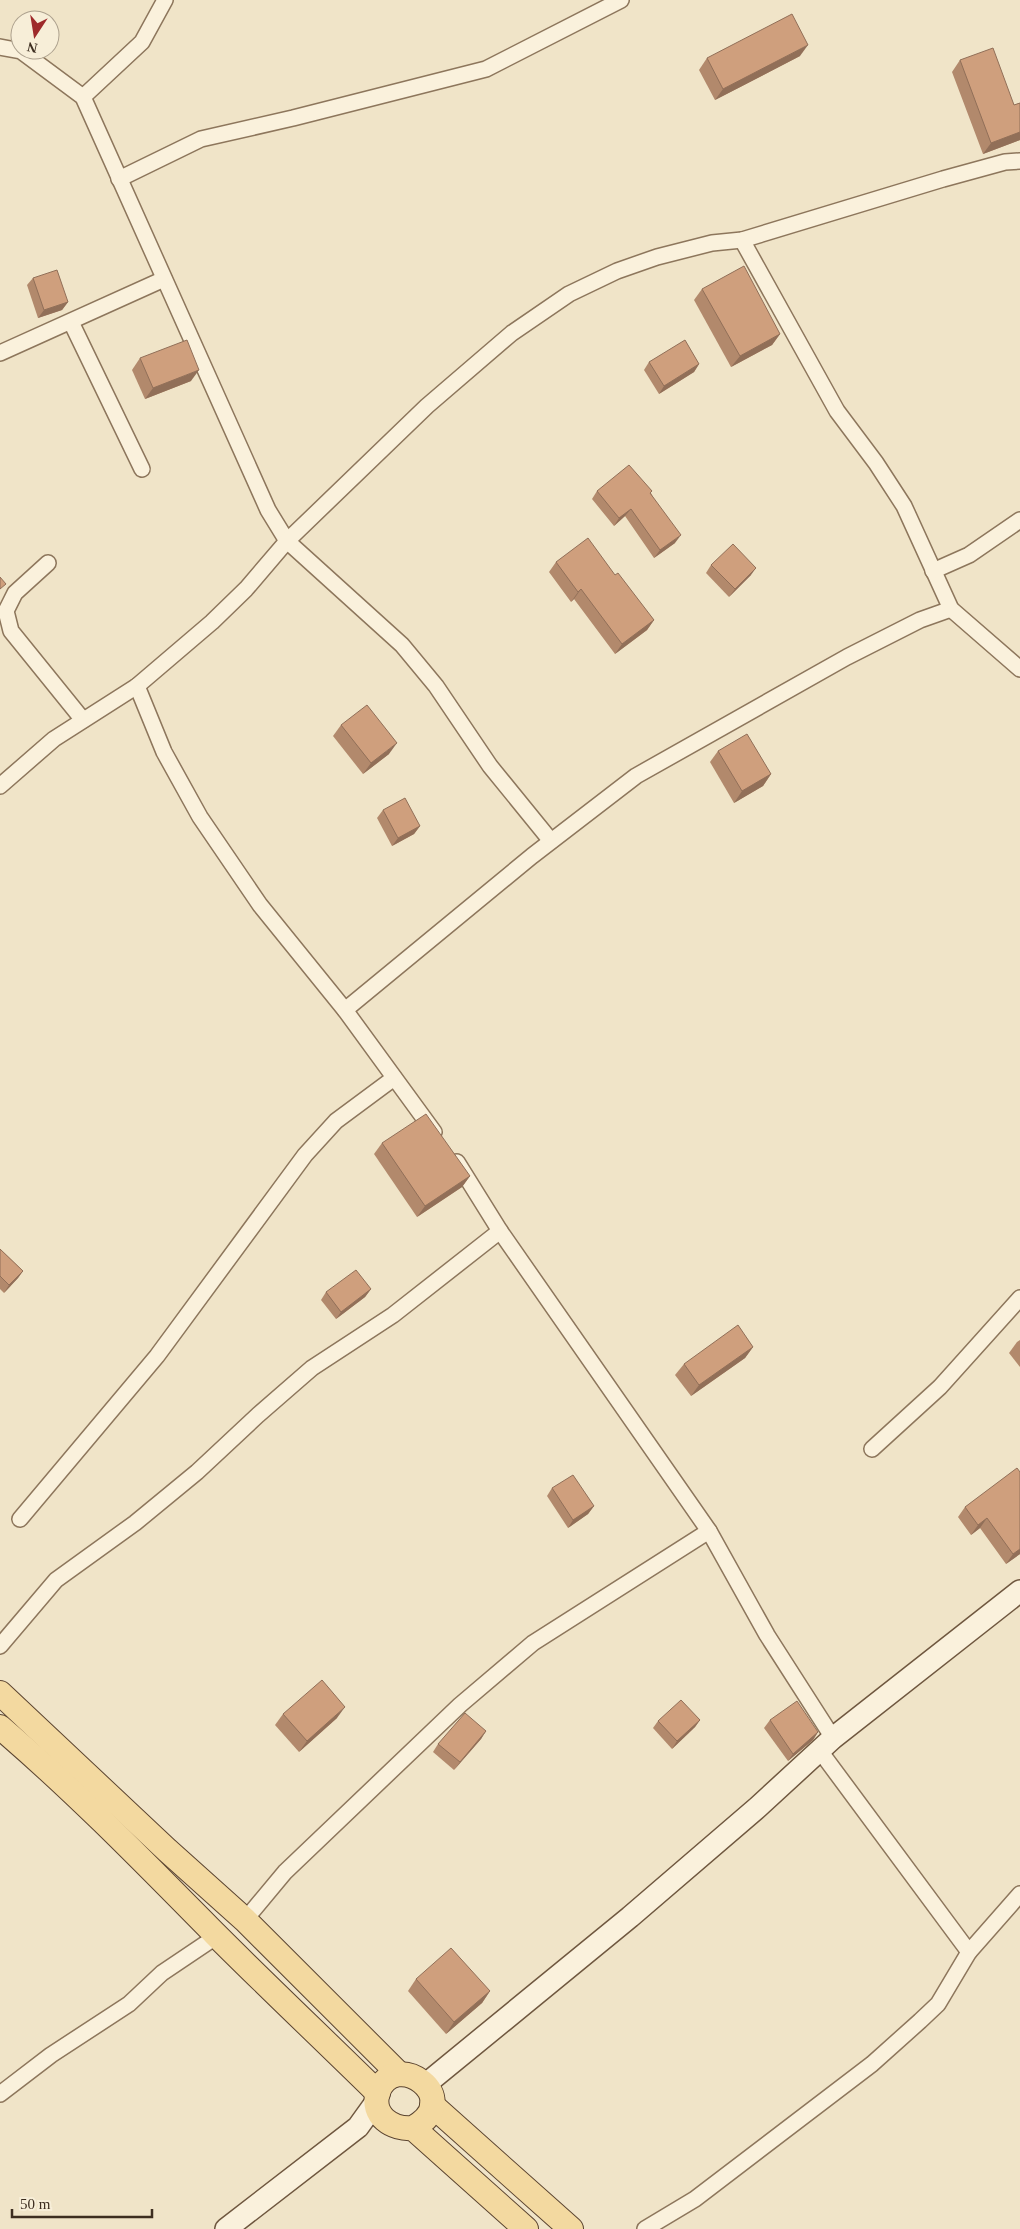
<svg xmlns="http://www.w3.org/2000/svg" width="1020" height="2229" font-family="Georgia,serif">
<style>
.lines{fill:none;stroke-linecap:round;stroke-linejoin:round}
.street-casing{stroke:#8d765c;stroke-width:18}
.secondary-casing{stroke:#6f573f;stroke-width:24}
.primary-casing{stroke:#5b4430;stroke-width:26}
.street{stroke:#faf1dc;stroke-width:15}
.secondary{stroke:#faf1dc;stroke-width:21}
.primary{stroke:#f3d9a0;stroke-width:24}
.wall{fill:#b2896c}
.shaded-wall{fill:#916f58}
.building{fill:#cf9f7d;stroke:#916f58}
</style>
<rect width="100%" height="100%" fill="#f0e4c8"/>
<g class="lines">
<defs>
<g id="street">
<polyline points="0,47 21,51 83,97 268,510 287,541 402,645 436,686 490,766 551,841"/>
<polyline points="83,97 142,42 165,0"/>
<polyline points="119,179 201,139 293,118 486,69 621,0"/>
<polyline points="742,240 837,411 876,463 904,506 951,609 1020,669"/>
<polyline points="71,322 142,469"/>
<polyline points="0,353 164,279"/>
<polyline points="48,563 15,593 6,611 11,631 83,720"/>
<polyline points="933,571 969,555 1020,520"/>
<polyline points="137,686 164,752 200,817 260,905 345,1010 434,1132"/>
<polyline points="0,786 54,739 137,686 212,622 246,589 287,541 427,406 512,333 569,294 617,271 657,257 712,243 742,240 943,179 1005,162 1020,161"/>
<polyline points="345,1010 532,856 636,776 847,657 920,620 951,609"/>
<polyline points="457,1162 500,1231 709,1531 767,1635 833,1738"/>
<polyline points="872,1449 940,1387 1020,1298"/>
<polyline points="20,1519 157,1356 305,1155 336,1121 394,1078"/>
<polyline points="0,1646 56,1580 135,1523 197,1472 258,1415 312,1368 393,1315 500,1231"/>
<polyline points="820,1751 969,1952"/>
<polyline points="245,1920 285,1872 460,1705 533,1643 709,1531"/>
<polyline points="0,2094 51,2055 129,2004 162,1973 217,1936"/>
<polyline points="645,2229 695,2199 872,2064 920,2021 938,2004 969,1952 1020,1894"/>
</g>
<g id="secondary">
<polyline points="426,2084 630,1917 758,1807 833,1738 1020,1591"/>
<polyline points="226,2229 358,2127 376,2102"/>
</g>
<g id="primary">
<polyline points="0,1693 167,1850 245,1920 399,2074"/>
<path d="M 0,1727 C 76,1792 145,1863 215,1934 C 269,1988 324,2040 378,2093"/>
<polyline points="432,2105 571,2229"/>
<path d="M 413,2128 C 467,2098 394,2047 378,2092 C 370,2116 393,2130 413,2128 L 526,2229"/>
</g>
</defs>
<use href="#street" class="street-casing"/>
<use href="#secondary" class="secondary-casing"/>
<use href="#primary" class="primary-casing"/>
<use href="#street" class="street"/>
<use href="#secondary" class="secondary"/>
<use href="#primary" class="primary"/>
</g>
<g class="wall">
<polygon points="800,56 715,100 699,70 707,58"/>
<polygon points="960,60 1014,105 1020,103 1020,140 983,154 952,72"/>
<polygon points="33,278 68,302 62,310 38,318 27,285"/>
<polygon points="702,289 780,334 772,345 731,367 694,300"/>
<polygon points="140,358 191,381 145,399 132,370"/>
<polygon points="649,362 699,364 694,372 659,394 644,370"/>
<polygon points="597,491 651,493 675,543 654,558 625,516 614,526 592,499"/>
<polygon points="556,562 615,575 654,620 647,630 615,654 574,599 571,602 549,572"/>
<polygon points="711,565 751,575 729,597 706,573"/>
<polygon points="341,725 389,754 363,774 333,736"/>
<polygon points="718,751 771,774 763,786 734,803 710,762"/>
<polygon points="383,810 420,826 414,834 392,846 377,818"/>
<polygon points="382,1143 470,1176 462,1187 417,1217 374,1154"/>
<polygon points="0,1249 23,1271 18,1278 4,1293 0,1289"/>
<polygon points="371,1289 365,1297 336,1319 321,1300 326,1292"/>
<polygon points="1020,1340 1020,1367 1009,1353 1017,1342"/>
<polygon points="753,1347 745,1358 691,1396 675,1375 684,1364"/>
<polygon points="1020,1472 1020,1554 1006,1564 980,1528 971,1535 958,1517 965,1507"/>
<polygon points="552,1488 594,1506 588,1514 568,1528 547,1496"/>
<polygon points="283,1714 337,1718 299,1752 275,1725"/>
<polygon points="700,1720 695,1727 672,1749 653,1728 658,1721"/>
<polygon points="770,1720 818,1732 813,1740 788,1761 764,1728"/>
<polygon points="486,1731 481,1739 454,1770 433,1752 438,1744"/>
<polygon points="416,1979 490,1991 482,2003 446,2034 408,1991"/>
</g>
<g class="shaded-wall">
<polygon points="808,45 800,56 715,100 723,89"/>
<polygon points="1020,132 1020,140 983,154 991,143"/>
<polygon points="68,302 62,310 38,318 44,310"/>
<polygon points="780,334 772,345 731,367 740,356"/>
<polygon points="699,364 694,372 659,394 664,386"/>
<polygon points="199,370 191,381 145,399 153,388"/>
<polygon points="631,509 625,516 614,526 619,518"/>
<polygon points="681,535 675,543 654,558 660,550"/>
<polygon points="756,568 751,575 729,597 735,589"/>
<polygon points="581,589 574,599 571,602 578,592"/>
<polygon points="654,620 647,630 615,654 622,644"/>
<polygon points="397,743 389,754 363,774 371,763"/>
<polygon points="771,774 763,786 734,803 742,791"/>
<polygon points="420,826 414,834 392,846 398,838"/>
<polygon points="470,1176 462,1187 417,1217 425,1206"/>
<polygon points="23,1271 18,1278 4,1293 9,1285"/>
<polygon points="371,1289 365,1297 336,1319 341,1312"/>
<polygon points="753,1347 745,1358 691,1396 699,1385"/>
<polygon points="594,1506 588,1514 568,1528 573,1520"/>
<polygon points="987,1518 980,1528 971,1535 978,1525"/>
<polygon points="1020,1549 1020,1554 1006,1564 1013,1554"/>
<polygon points="345,1707 337,1718 299,1752 307,1741"/>
<polygon points="700,1720 695,1727 672,1749 677,1741"/>
<polygon points="486,1731 481,1739 454,1770 460,1762"/>
<polygon points="818,1732 813,1740 788,1761 793,1754"/>
<polygon points="490,1991 482,2003 446,2034 454,2022"/>
</g>
<g class="building">
<polygon points="792,14 808,45 723,89 707,58"/>
<polygon points="993,48 1014,105 1020,103 1020,132 991,143 960,60"/>
<polygon points="744,266 780,334 740,356 702,289"/>
<polygon points="57,270 68,302 44,310 33,278"/>
<polygon points="187,340 199,370 153,388 140,358"/>
<polygon points="685,340 699,364 664,386 649,362"/>
<polygon points="629,465 652,491 650,493 681,535 660,550 631,509 619,518 597,491"/>
<polygon points="588,538 615,575 618,573 654,620 622,644 581,589 578,592 556,562"/>
<polygon points="733,544 756,568 735,589 711,565"/>
<polygon points="0,577 6,584 0,589"/>
<polygon points="367,705 397,743 371,763 341,725"/>
<polygon points="747,734 771,774 742,791 718,751"/>
<polygon points="405,798 420,826 398,838 383,810"/>
<polygon points="426,1114 470,1176 425,1206 382,1143"/>
<polygon points="0,1249 23,1271 9,1285 0,1276"/>
<polygon points="356,1270 371,1289 341,1312 326,1292"/>
<polygon points="738,1325 753,1347 699,1385 684,1364"/>
<polygon points="1017,1468 1020,1472 1020,1549 1013,1554 987,1518 978,1525 965,1507"/>
<polygon points="573,1475 594,1506 573,1520 552,1488"/>
<polygon points="322,1680 345,1707 307,1741 283,1714"/>
<polygon points="681,1700 700,1720 677,1741 658,1721"/>
<polygon points="797,1701 818,1732 793,1754 770,1720"/>
<polygon points="465,1713 486,1731 460,1762 438,1744"/>
<polygon points="451,1948 490,1991 454,2022 416,1979"/>
</g>
<g transform="translate(35 35) rotate(192)"><circle r="24" fill="#f7eed8" stroke="#ada18e"/>
<path d="M0-4L9 19L0 12L-9 19Z" fill="#9e2a2b"/>
<text y="-8" font-size="14" font-weight="bold" text-anchor="middle" fill="#3d2e20">N</text>
</g>
<path d="M12 2209v8h140v-8" fill="none" stroke="#3d2e20" stroke-width="2.5"/>
<text x="20" y="2209" font-size="15" fill="#3d2e20" stroke="#f7eed8" stroke-width="4" paint-order="stroke">50 m</text>
</svg>
